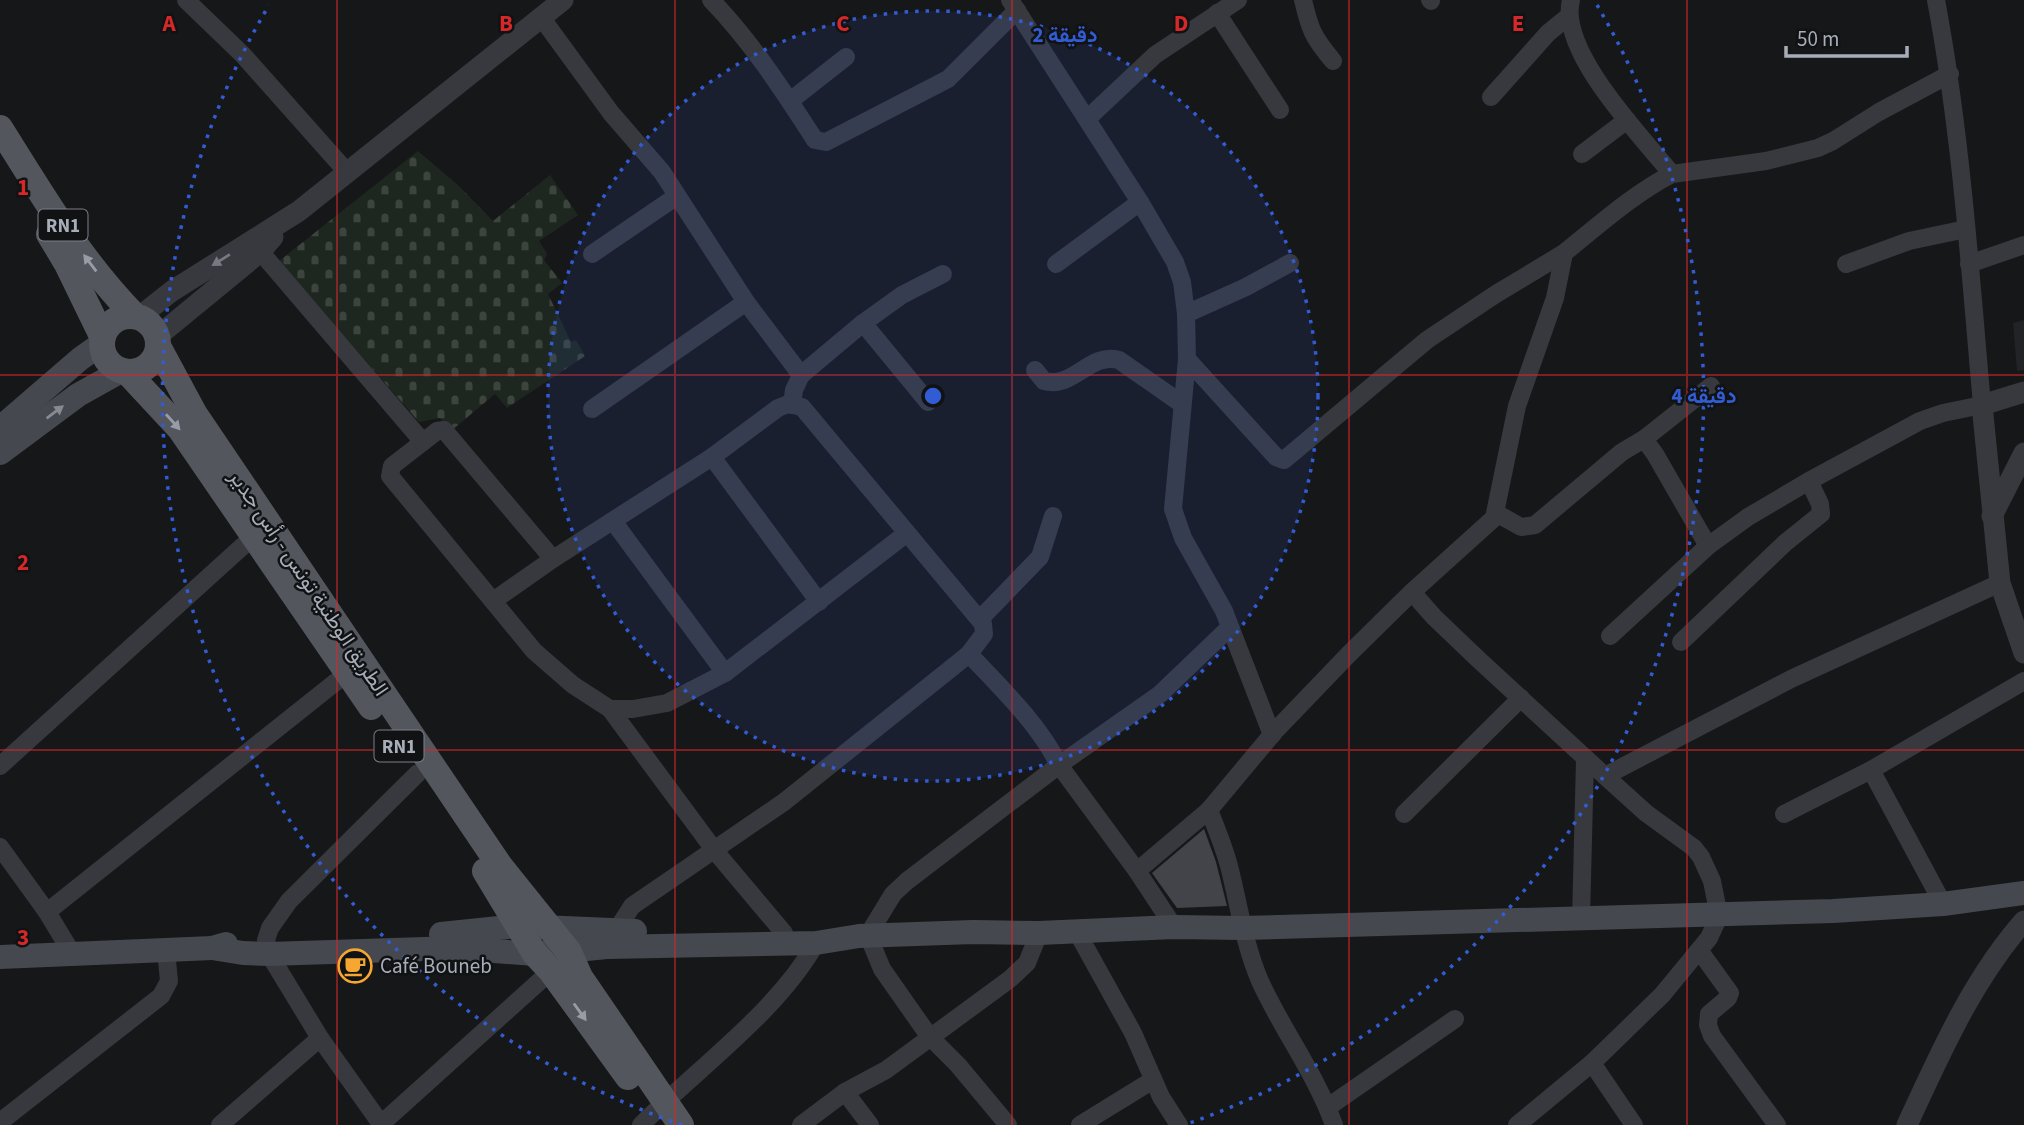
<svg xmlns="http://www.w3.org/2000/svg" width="2024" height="1125" font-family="'Source Sans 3',Vazirmatn,sans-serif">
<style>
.built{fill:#222326}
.cemetery{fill:url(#cemetery-stones)}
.building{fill:#424449}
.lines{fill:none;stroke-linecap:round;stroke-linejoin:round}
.minor{stroke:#37393e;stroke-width:18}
.tertiary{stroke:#37393e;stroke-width:21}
.secondary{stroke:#45484e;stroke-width:24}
.primary{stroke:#53565d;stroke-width:26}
.oneway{fill:#757982}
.oneway2{fill:#979ca7}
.oneway3{fill:#858a94}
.grid{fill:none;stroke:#d62828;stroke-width:2;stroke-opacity:0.55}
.ring{fill:none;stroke:#325cd3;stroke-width:3.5;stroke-dasharray:3.5 7}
.labels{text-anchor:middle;stroke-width:5;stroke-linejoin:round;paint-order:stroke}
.shield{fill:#111214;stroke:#7b7f88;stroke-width:2}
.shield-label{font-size:19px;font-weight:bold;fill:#a8aeb9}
.street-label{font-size:21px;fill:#a8aeb9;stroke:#111214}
.poi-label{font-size:21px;fill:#a8aeb9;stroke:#111214;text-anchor:start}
.grid-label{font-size:23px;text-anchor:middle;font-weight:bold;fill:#d62828;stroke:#111214;stroke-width:5;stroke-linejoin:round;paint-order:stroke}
.centre{fill:#325cd3;stroke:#111214;stroke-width:3.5}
.ring-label{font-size:21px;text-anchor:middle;font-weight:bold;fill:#325cd3;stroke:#111214;stroke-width:5;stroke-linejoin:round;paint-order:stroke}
</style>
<defs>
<pattern id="cemetery-stones" width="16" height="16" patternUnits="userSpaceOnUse" patternTransform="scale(1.75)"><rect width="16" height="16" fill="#1e271f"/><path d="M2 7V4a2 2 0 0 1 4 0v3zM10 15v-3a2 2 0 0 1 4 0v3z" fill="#3c443d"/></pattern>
</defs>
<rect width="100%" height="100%" fill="#161719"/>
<polygon class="built" points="2024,320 2024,370 2017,371 2013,323"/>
<polygon class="cemetery" points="418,151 460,187 493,221 550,175 578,215 539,241 547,254 544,260 562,283 548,294 571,342 576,340 585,356 507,408 495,394 451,431 440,418 419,422 279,261"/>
<polygon class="building" points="1204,829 1216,862 1227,906 1177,908 1152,873"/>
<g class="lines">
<g class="minor">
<polyline points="186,0 243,55 347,172"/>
<path d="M 711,0 C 751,41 784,92 815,140 L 826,142 L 948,79 L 1017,10"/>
<polyline points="1010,0 1140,202 1175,262 1182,282 1186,314 1187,359 1173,509 1183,538 1224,611 1272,735"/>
<path d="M 1303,0 C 1310,30 1313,37 1333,61"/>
<polyline points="1430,0 1431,1"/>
<path d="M 1571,0 C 1558,51 1641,136 1672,174"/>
<polyline points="1217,13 1280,110"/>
<polyline points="541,17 611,113 662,172 746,302 801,375 794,390 792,405"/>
<polyline points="1491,97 1548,33 1569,16"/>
<polyline points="790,101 846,57"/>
<polyline points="1087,119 1155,55 1238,0"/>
<polyline points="1582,154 1627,120"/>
<polyline points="253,243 423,442 392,466 390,476 534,651 573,685 610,709"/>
<polyline points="592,254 677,196"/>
<polyline points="1056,264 1140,202"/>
<polyline points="1846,264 1909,241 1966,229"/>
<polyline points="1969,264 2024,245"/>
<polyline points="1186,314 1246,287 1290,263"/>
<polyline points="863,323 928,402"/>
<polyline points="1187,359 1276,457 1284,460 1427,340 1496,294 1564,253"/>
<path d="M 1035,370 L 1044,381 C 1074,389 1089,352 1119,360 L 1182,404"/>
<polyline points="801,375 863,323 902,295 943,274"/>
<polyline points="592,409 746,302"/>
<polyline points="1644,439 1711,386"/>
<polyline points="423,442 437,431 444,430 553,559 493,601"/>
<polyline points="712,457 819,602"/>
<polyline points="1496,513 1521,527 1535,525 1622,452 1644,439 1655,454 1708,546"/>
<polyline points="613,521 725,673"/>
<path d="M 553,559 L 712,457 L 778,408 L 788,404 L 802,407 L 983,624 L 984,634 L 969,654 C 1001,688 1038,723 1059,765 L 1137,871 L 1174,927"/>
<polyline points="1412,592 1434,617 1479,660 1605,776"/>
<polyline points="980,619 1040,557 1053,516"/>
<path d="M 1610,636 L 1708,546 L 1748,517 L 1809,481 L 1920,421 L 1943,413 L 1982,405 C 1970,269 1961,133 1936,0"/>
<polyline points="1681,642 1785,543 1821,514 1820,504 1809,481"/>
<polyline points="0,766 255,535"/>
<polyline points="1871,770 1943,904"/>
<path d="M 1209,810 C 1216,828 1224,847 1229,866 C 1239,905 1244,944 1260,981 C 1282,1030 1316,1074 1334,1125"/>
<polyline points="1404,814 1521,698"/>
<polyline points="1784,814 1871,770 2024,681"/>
<polyline points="0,847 47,912 73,955"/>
<path d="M 1137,871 L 1209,810 L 1275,731 L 1349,654 L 1412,592 L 1494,518 L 1517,406 L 1555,298 L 1564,253 C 1598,226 1633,194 1672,174 L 1766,161 L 1818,148 L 1833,141 L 1879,112 L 1950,74"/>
<polyline points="47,912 347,673"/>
<polyline points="1581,920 1585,759"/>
<polyline points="616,931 632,906 784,802 969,654"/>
<polyline points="1077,932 1133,1033 1161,1097 1179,1125"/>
<polyline points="784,933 715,851 610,709 633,709 667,703 725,673 907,533"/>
<polyline points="1699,950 1730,993 1728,998 1709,1014 1708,1025 1712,1036 1777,1125"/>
<polyline points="1592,1063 1634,1125"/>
<polyline points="845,1092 870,1125"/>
<polyline points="1328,1107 1455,1019"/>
<polyline points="0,1122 161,996 169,981 166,950"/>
<polyline points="381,1124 320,1038 269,954 266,940 270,928 289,901 418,773"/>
<polyline points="220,1125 320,1038"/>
<polyline points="380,1125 551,971"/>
<path d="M 641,1125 C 698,1068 777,1012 816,943"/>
<polyline points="801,1125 845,1092 886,1070 1010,979 1027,963 1039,933"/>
<polyline points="1008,1125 958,1065 929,1036 882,969 868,935 893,894 907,881 1059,765 1160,694 1229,628"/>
<polyline points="1080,1125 1153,1080"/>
<polyline points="1517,1125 1592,1063 1662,995 1709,938 1719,916 1712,881 1701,857 1694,848 1646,813 1605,776 1791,679 2000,583"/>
</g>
<g class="tertiary">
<polyline points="139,317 172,291 299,211 563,0"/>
<polyline points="158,336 260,252 273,237"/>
<polyline points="2024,392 1982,405 2000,583 2024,653"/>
<polyline points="1992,516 2024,453"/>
<path d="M 1907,1125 C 1940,1054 1972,980 2024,921"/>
</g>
<g class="secondary">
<polyline points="0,428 80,359 101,344"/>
<polyline points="0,453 78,395 121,371"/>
<polyline points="441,934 517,926 635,931"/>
<polyline points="212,948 243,953 269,954 456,948 535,954 607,947 816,943 859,936 973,932 1039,933 1174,927 1242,928 1833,911 1943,904 2024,893"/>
<polyline points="0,957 166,950 212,948 226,944"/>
</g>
<g class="primary">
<path d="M 0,128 C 41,193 80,260 134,315"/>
<polyline points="49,234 67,264 102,336"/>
<circle cx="130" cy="344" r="28"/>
<polyline points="159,348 194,413 500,866 569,952 580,977 681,1125"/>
<polyline points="127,372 180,429 371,707"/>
<polyline points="485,871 535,954 551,971 628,1077"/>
</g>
</g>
<defs><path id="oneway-solid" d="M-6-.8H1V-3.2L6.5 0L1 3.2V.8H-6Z" transform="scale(1.75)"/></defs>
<use class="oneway" href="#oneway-solid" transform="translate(221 260) rotate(148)"/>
<g class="oneway2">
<use href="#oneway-solid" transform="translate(90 263) rotate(-127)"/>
<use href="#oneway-solid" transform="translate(173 422) rotate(48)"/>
<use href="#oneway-solid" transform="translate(580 1012) rotate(54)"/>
</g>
<use class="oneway3" href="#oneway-solid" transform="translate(55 412) rotate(-37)"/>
<path class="grid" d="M 337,0 L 337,1125M 675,0 L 675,1125M 1012,0 L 1012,1125M 1349,0 L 1349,1125M 1687,0 L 1687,1125M 0,375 L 2024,375M 0,750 L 2024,750"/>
<circle cx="933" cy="396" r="385" fill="#325cd3" fill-opacity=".12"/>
<g class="ring">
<circle cx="933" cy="396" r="385"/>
<path d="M682 1125A771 771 0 0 1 269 5M1597 5A771 771 0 0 1 1184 1125"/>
</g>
<defs>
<symbol id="cafe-ring" viewBox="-11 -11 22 22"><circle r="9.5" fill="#111214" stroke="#f5a732" stroke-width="1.5"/><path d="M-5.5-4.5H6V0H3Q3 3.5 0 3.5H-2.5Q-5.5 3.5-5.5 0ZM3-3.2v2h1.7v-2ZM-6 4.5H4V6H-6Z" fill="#f5a732"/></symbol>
</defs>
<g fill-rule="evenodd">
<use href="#cafe-ring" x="336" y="947" width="38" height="38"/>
</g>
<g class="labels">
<g class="shield">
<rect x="38.5" y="209.5" width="49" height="31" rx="5"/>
<rect x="374.5" y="730.5" width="49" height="31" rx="5"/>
</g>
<g class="shield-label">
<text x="63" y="232">RN1</text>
<text x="399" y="753">RN1</text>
</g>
<g class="street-label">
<text transform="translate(309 583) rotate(56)" y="7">الطريق الوطنية تونس - رأس جدير</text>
</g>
<g class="poi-label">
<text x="380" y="973">Café Bouneb</text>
</g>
</g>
<g class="grid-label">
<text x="169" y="31">A</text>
<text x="506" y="31">B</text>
<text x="843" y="31">C</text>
<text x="1181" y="31">D</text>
<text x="1518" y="31">E</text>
<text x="23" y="195">1</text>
<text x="23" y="570">2</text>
<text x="23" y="945">3</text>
</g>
<circle cx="933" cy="396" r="10" class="centre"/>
<g class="ring-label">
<text x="1065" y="42">2 دقيقة</text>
<text x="1704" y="403">4 دقيقة</text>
</g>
<path d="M1786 46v10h121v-10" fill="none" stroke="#a8aeb9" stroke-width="3.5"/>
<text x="1797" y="46" font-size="21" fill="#a8aeb9" stroke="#111214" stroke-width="5" paint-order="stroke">50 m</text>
</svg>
